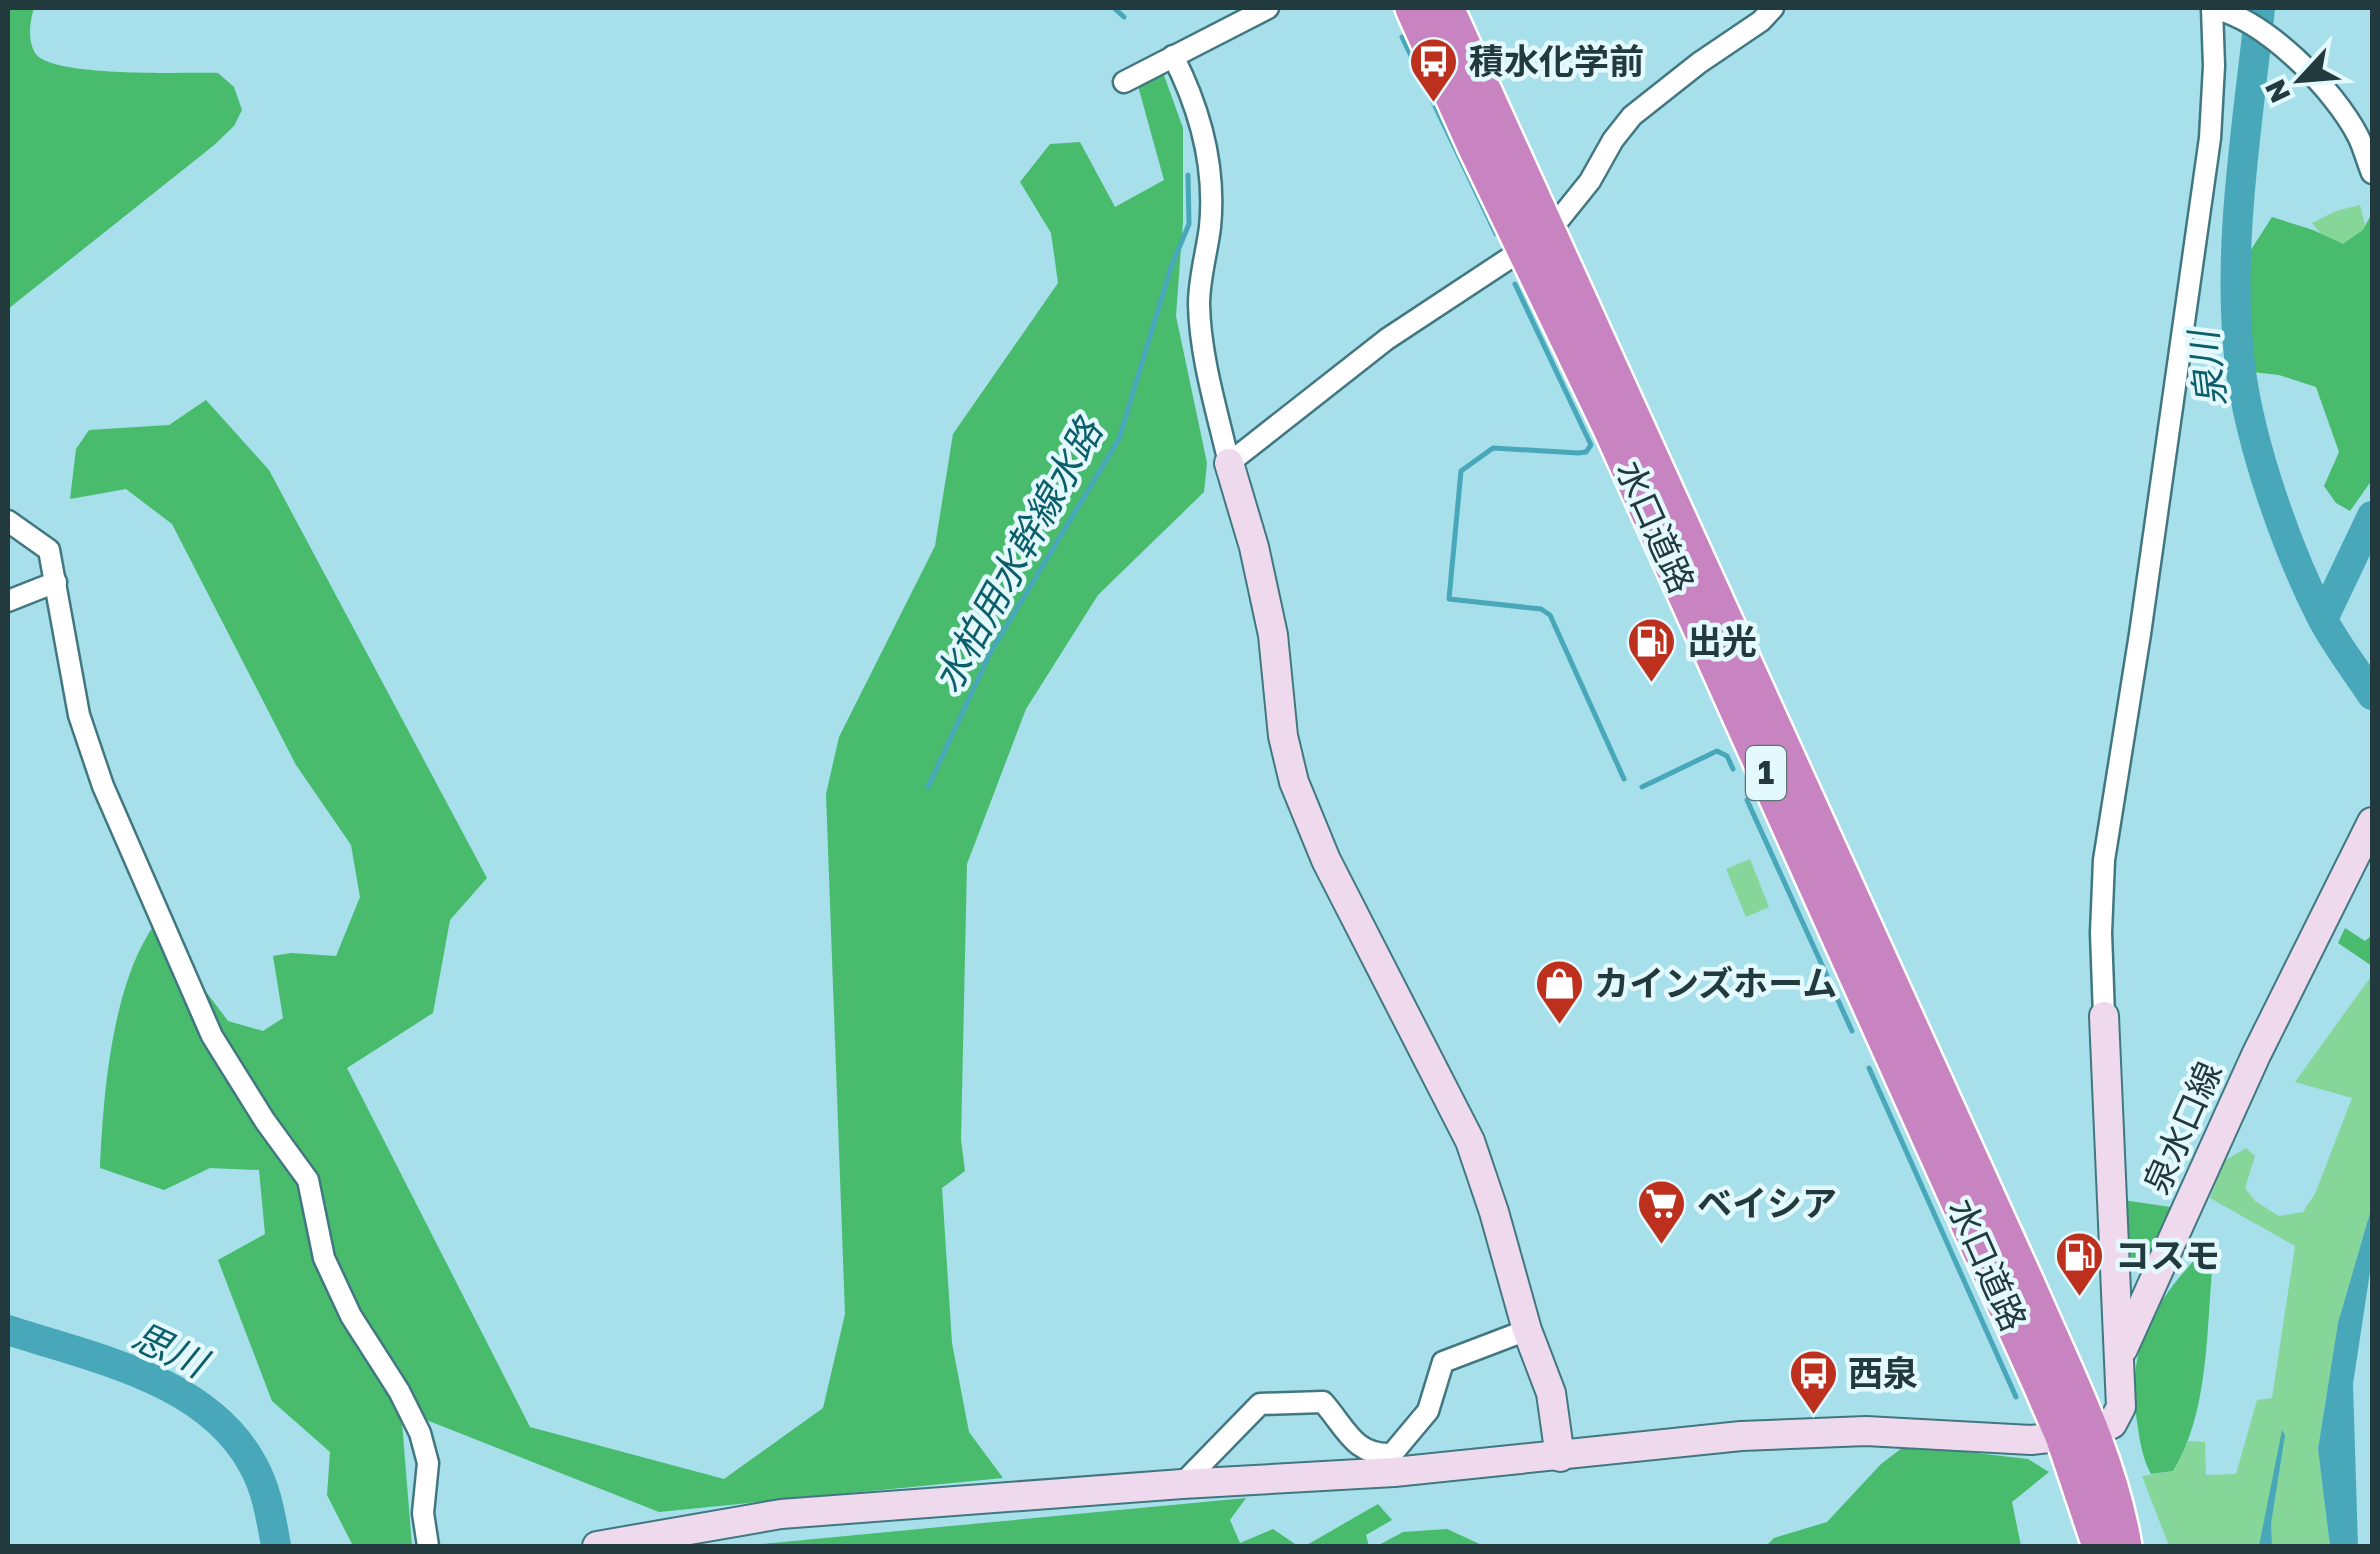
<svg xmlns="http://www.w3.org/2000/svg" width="2380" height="1554" font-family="'Golos Text','Noto Sans JP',sans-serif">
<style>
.green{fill:#86d69a}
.forest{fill:#48bb6d}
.water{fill:#48a8b9}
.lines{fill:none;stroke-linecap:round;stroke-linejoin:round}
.stream{stroke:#48a8b9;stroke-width:5}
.river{stroke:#48a8b9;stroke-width:30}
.street-casing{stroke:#417781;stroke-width:25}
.secondary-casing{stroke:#417781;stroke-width:32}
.highway-casing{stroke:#fff;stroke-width:40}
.street{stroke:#fff;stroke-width:20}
.secondary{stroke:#eedaec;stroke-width:28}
.highway{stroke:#c884c0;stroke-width:35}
.labels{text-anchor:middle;stroke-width:9;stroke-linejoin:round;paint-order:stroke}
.shield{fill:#e3f9fe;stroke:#5c7378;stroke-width:2.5}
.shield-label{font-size:32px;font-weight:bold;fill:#22393e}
.poi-label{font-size:35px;font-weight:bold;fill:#22393e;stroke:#e3f9fe;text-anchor:start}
.street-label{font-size:35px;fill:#22393e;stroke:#e3f9fe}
.water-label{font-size:38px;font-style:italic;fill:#0c5e6b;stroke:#e3f9fe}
</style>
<rect width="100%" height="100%" fill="#a7dfea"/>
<g class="green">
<polygon points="2360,205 2368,236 2347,245 2329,244 2312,223 2336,211"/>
<polygon points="1750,859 1769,907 1746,917 1726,869"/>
<polygon points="2372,975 2372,1206 2338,1323 2318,1449 2330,1546 2169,1546 2142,1476 2173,1471 2188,1441 2205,1442 2206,1475 2236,1474 2257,1400 2272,1398 2295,1246 2210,1198 2224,1161 2246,1148 2255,1156 2245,1188 2255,1201 2279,1216 2303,1212 2315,1194 2352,1098 2295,1082"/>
</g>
<g class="forest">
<path d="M 8,8 L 34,8 C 30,21 27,39 35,53 C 51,78 185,72 218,73 L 234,87 L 242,110 L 234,126 L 213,146 L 8,309 Z"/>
<path d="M 1157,56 L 1183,128 L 1183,221 L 1176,316 L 1207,463 L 1204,492 L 1098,595 L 1026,709 L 967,864 L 961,1139 L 965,1171 L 942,1188 L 952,1343 L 969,1432 L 1003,1478 L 659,1512 L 401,1410 L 412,1546 L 353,1546 L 327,1495 L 330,1452 L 272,1401 L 218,1260 L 265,1234 L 259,1170 L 210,1168 L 164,1190 L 100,1168 C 103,1096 112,983 155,924 L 228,1021 L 263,1031 L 283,1018 L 273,956 L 291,953 L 336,956 L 360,897 L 351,845 L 296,765 L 172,524 L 126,489 L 70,499 L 76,449 L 89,430 L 169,425 L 206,400 L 269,470 L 487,878 L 450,920 L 433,1013 L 347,1068 L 530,1427 L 724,1479 L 823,1408 L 845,1314 L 826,794 L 839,737 L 935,546 L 953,434 L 1058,283 L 1051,233 L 1020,182 L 1050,144 L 1080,142 L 1115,207 L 1164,180 L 1138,86 L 1138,61 Z"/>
<polygon points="2372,213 2372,480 2350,511 2336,503 2324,486 2339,452 2316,387 2279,375 2253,372 2247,256 2272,217 2313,230 2343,244 2363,230"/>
<polygon points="2345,928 2365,941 2372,935 2372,966 2338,943"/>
<polygon points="2123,1200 2177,1208 2158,1254 2139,1272 2121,1263"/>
<path d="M 2199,1255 L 2213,1260 C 2206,1328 2210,1411 2173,1471 L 2151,1474 C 2142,1458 2140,1441 2137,1422 C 2126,1350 2151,1307 2199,1255 Z"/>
<polygon points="1906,1445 2028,1459 2049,1472 2012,1502 2021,1546 1766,1546 1774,1538 1827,1522 1881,1464"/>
<polygon points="1246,1498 1230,1520 1240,1543 1273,1529 1298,1546 740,1546"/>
<polygon points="1378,1504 1392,1520 1366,1535 1369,1546 1305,1546"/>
<polygon points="1447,1529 1484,1546 1377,1546 1403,1532"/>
</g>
<g class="water">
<polygon points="2372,1206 2372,1259 2353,1384 2358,1546 2330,1546 2318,1449 2338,1323"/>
<polygon points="2282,1430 2285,1435 2271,1524 2272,1546 2259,1546"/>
</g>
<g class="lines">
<g class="stream">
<polyline points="1114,8 1124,17"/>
<polyline points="2254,8 2260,11"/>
<polyline points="1402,37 1496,234"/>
<polyline points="1515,284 1591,445 1586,452 1578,453 1493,448 1461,471 1449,599 1541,609 1550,615 1624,779"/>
<polyline points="928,787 990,653 1119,439 1171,267 1189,224 1188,175"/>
<polyline points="1642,787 1717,751 1727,756 1733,769"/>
<polyline points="1747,800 1852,1031"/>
<polyline points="1869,1068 2016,1397"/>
</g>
<g class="river">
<path d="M 2260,8 C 2248,123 2226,249 2240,365 C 2250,444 2286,547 2322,618 C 2336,645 2356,670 2372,695"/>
<polyline points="2323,619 2372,516"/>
<path d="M 8,1330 C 92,1358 207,1379 253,1465 C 267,1490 271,1518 276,1546"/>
</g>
<defs>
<g id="street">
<path d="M 2212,8 C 2265,19 2334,89 2358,136 C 2364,148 2367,161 2372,173"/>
<path d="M 1173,56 C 1200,109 1216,167 1210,227 C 1207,252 1199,278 1199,304 C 1200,357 1217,411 1229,463 L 1387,339 L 1549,232 L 1590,181 L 1613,140 L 1632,116 L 1699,63 L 1761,21 L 1773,8"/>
<polyline points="1124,82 1268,8"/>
<polyline points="8,521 49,550 79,715 103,786 212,1036 265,1121 308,1180 324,1258 351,1316 399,1391 420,1433 428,1463 423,1513 428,1546"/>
<polyline points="8,601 56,582"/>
<polyline points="2104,1016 2101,933 2104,860 2140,634 2210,138 2214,66 2212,8"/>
<path d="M 1182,1484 L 1260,1404 L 1323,1402 C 1346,1428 1354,1456 1392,1454 L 1428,1411 L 1443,1362 L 1527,1330"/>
</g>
<g id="secondary">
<polyline points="1229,463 1254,547 1273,635 1283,736 1294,782 1326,860 1470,1141 1494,1212 1527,1330 1551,1393 1560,1457"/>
<polyline points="2123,1349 2256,1055 2372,822"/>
<polyline points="597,1546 781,1514 1182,1484 1394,1472 1741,1436 1866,1431 2031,1440 2091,1433 2112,1424 2121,1407 2104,1016"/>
</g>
<g id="highway">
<polyline points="1413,8 1475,146 1612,431 2041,1385 2063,1436 2100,1546"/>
<path d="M 1446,8 L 2027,1284 C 2063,1368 2109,1455 2124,1546"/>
</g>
</defs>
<use href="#street" class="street-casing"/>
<use href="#secondary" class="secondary-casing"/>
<use href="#highway" class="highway-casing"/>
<use href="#street" class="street"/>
<use href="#secondary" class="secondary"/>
<use href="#highway" class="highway"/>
</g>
<defs>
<symbol id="bus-pin" viewBox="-11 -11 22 30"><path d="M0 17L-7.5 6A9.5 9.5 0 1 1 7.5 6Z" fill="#bd301e" stroke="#e3f9fe"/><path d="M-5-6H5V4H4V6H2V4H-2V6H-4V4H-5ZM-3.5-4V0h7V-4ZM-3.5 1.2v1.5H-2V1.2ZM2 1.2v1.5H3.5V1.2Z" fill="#fff"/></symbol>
<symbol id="fuel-pin" viewBox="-11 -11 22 30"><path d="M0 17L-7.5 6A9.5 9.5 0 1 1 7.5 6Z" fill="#bd301e" stroke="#e3f9fe"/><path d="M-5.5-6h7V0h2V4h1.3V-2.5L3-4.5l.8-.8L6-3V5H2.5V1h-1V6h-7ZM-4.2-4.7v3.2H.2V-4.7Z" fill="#fff"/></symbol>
<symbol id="shop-pin" viewBox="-11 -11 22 30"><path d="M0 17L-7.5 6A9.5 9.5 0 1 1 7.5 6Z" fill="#bd301e" stroke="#e3f9fe"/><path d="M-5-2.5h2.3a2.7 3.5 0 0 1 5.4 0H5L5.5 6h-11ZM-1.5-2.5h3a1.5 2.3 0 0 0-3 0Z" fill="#fff"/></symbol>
<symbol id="supermarket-pin" viewBox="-11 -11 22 30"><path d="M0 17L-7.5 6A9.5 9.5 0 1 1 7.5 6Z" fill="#bd301e" stroke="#e3f9fe"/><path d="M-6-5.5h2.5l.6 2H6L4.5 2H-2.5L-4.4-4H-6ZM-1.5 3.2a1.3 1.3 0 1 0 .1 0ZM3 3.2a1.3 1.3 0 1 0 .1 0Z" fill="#fff"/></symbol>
</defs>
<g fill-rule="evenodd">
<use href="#bus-pin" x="1406" y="34" width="55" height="75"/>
<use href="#fuel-pin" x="1624" y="614" width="55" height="75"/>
<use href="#shop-pin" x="1532" y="956" width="55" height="75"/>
<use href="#supermarket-pin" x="1634" y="1176" width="55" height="75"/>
<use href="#fuel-pin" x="2052" y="1228" width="55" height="75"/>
<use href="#bus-pin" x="1786" y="1346" width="55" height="75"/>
</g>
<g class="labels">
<rect class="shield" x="1746" y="746" width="40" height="54" rx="8"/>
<g class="shield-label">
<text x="1766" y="784">1</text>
</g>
<g class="poi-label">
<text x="1469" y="74">積水化学前</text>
<text x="1687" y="654">出光</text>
<text x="1594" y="996">カインズホーム</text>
<text x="1697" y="1216">ベイシア</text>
<text x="2115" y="1268">コスモ</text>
<text x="1848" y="1386">西泉</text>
</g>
<g class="street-label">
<text transform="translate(1655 527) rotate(66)" y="12">水口道路</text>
<text transform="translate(2183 1128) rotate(-66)" y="12">泉水口線</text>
<text transform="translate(1987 1265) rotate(66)" y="12">水口道路</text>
</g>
<g class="water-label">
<text transform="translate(2208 369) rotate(-97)" y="13">泉川</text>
<text transform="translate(1018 556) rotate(-61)" y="13">水柏用水幹線水路</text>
<text transform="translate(169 1350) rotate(25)" y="13">思川</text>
</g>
</g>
<rect width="2380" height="1554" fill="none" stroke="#22393e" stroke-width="20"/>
<g transform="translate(2300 80) rotate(244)" stroke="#e3f9fe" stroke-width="8" paint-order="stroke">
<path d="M0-8L18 38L0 25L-18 38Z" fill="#22393e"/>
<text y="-15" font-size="28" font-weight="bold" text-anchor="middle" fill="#22393e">N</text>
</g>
</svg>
